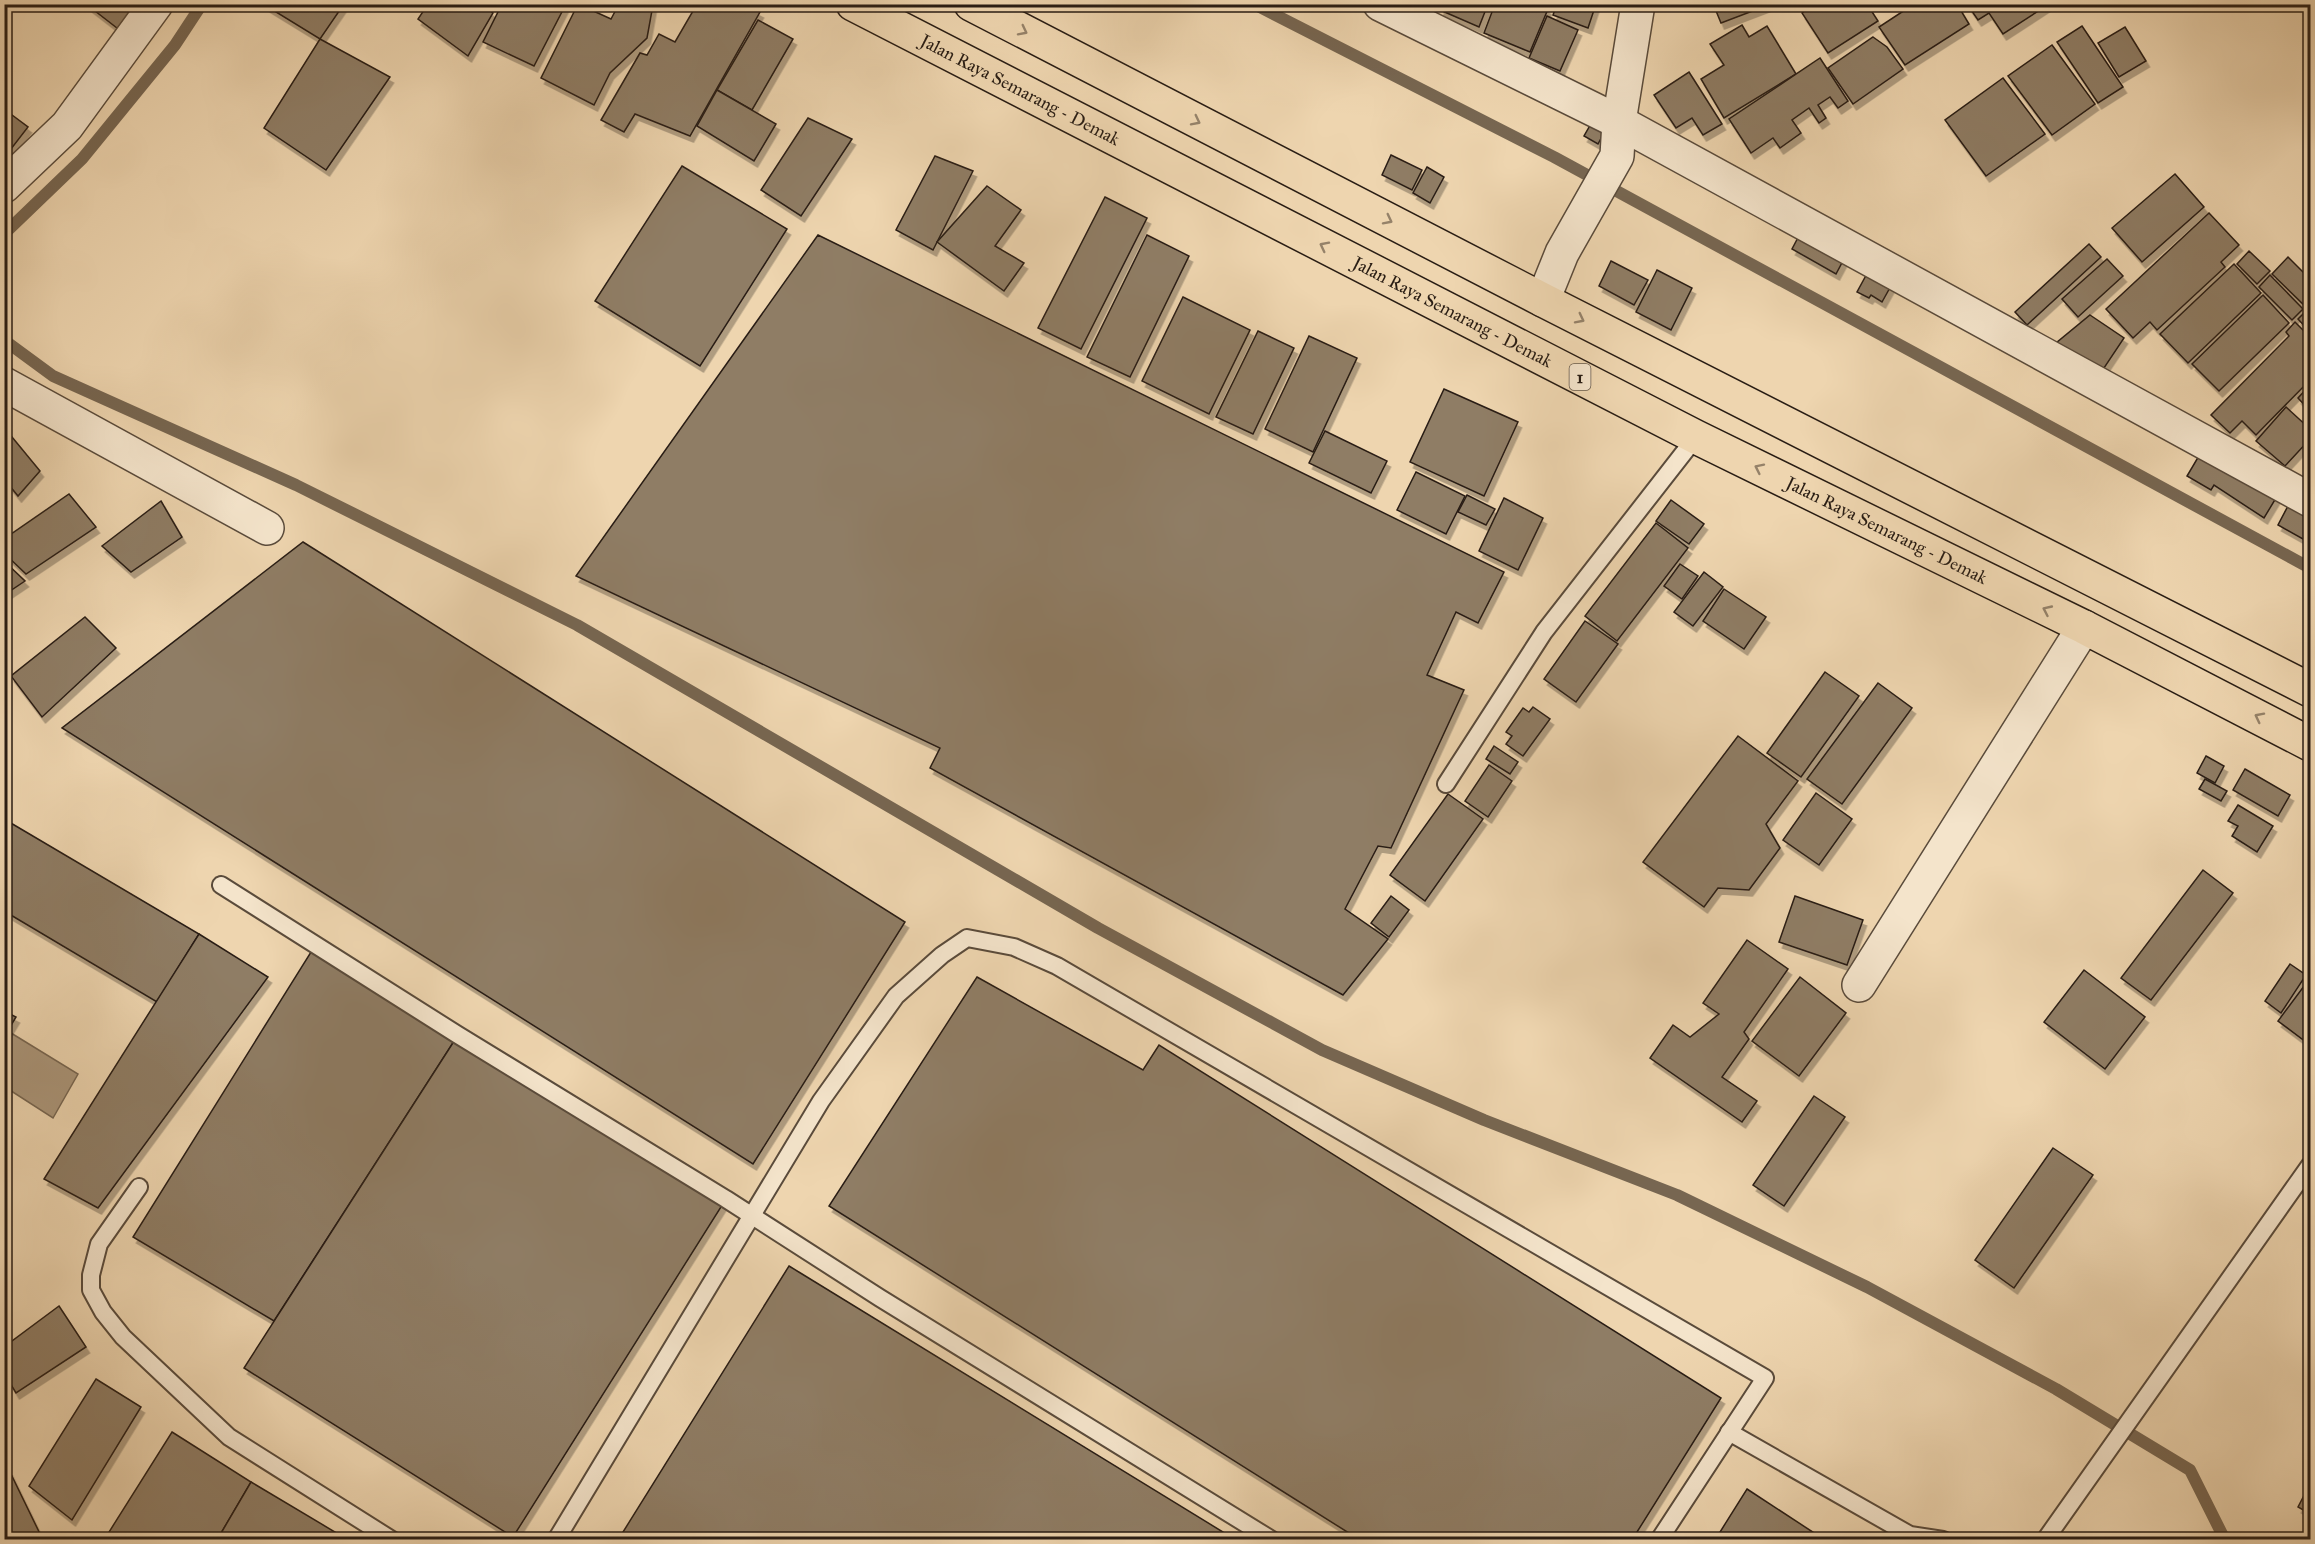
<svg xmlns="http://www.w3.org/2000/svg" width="2315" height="1544" font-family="'IM FELL Great Primer',serif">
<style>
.water{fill:#ab967a;stroke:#776651;stroke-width:1.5}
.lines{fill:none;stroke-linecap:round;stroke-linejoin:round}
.stream{stroke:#776651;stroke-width:12}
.building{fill:#8f7d65;stroke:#291d14;stroke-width:1.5;filter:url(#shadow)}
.service-casing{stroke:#5a4b3b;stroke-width:20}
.minor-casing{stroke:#5a4b3b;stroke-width:36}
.tertiary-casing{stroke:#5a4b3b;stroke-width:36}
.trunk-casing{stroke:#291d14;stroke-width:36}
.service{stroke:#f4e4cb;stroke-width:16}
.minor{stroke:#f4e4cb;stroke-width:33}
.tertiary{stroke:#f4e4cb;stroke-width:33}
.trunk{stroke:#eed5af;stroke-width:33}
.oneway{stroke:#958269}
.labels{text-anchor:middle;stroke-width:6;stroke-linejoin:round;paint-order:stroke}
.shield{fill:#f4e4cb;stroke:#66594b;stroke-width:1.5}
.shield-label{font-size:16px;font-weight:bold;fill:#291d14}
.street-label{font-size:18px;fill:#291d14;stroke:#f4e4cb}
</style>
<defs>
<filter id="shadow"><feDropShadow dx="3.5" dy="6" stdDeviation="0" flood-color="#0004"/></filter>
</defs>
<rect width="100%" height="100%" fill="#eed5af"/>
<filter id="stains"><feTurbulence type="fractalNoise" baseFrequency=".00333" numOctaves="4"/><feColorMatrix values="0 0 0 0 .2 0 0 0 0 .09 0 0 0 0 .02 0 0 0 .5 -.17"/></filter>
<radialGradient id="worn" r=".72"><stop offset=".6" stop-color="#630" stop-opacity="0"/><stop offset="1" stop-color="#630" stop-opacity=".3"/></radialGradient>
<polygon class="water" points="11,1033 78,1074 53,1118 5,1087 5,1043"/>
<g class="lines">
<g class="stream">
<polyline points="1254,4 1554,157 2310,568"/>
<polyline points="4,234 82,159 175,45 202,4"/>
<polyline points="4,340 53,376 296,485 577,625 1098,928 1322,1050 1484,1120 1677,1195 1867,1287 2056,1389 2190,1470 2225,1540"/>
</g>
</g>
<g class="building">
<polygon points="86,4 150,4 126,35"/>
<polygon points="263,4 344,4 320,39"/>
<polygon points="428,4 481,4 493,13 468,56 418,19"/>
<polygon points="502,4 566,4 534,66 483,42"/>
<polygon points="578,4 611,19 619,4 653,5 647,38 610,73 594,105 541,78"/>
<polygon points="697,4 745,4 760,12 690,136 635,114 624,132 601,120 640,53 647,55 659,34 675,42"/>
<polygon points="1442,4 1488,4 1479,27 1440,10"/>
<polygon points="1495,4 1541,4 1548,9 1530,52 1484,33"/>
<polygon points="1557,4 1596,4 1588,28 1553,15"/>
<polygon points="1719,4 1771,4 1721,23 1714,6"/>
<polygon points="1815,4 1867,4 1878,21 1828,53 1802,13"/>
<polygon points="1914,4 1957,4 1969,24 1905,65 1879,27"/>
<polygon points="1967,4 2049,4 2003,34 1989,13 1978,20"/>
<polygon points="1547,16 1578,30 1560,71 1529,58"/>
<polygon points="758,20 793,39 752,110 717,90"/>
<polygon points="1742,25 1749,37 1767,26 1796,74 1724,118 1701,79 1724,65 1710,44"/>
<polygon points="2082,26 2123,87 2098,103 2057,42"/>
<polygon points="2125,27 2146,61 2119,77 2098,43"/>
<polygon points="1873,37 1887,47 1903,69 1853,104 1828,68"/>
<polygon points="320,39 390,77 326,170 264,128"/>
<polygon points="2052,45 2095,104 2052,135 2008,76"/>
<polygon points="1820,58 1848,101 1838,108 1830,97 1818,105 1826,118 1819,123 1809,108 1792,120 1801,133 1780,148 1773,138 1751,153 1729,119"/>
<polygon points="1689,72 1722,124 1703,135 1692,118 1676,128 1654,95"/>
<polygon points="2003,78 2045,134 1986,176 1945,120"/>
<polygon points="717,90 776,124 754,161 697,126"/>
<polygon points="4,109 28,127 4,158"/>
<polygon points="808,118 852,139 801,216 761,190"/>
<polygon points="1592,122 1606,129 1598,144 1584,136"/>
<polygon points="1391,155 1422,170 1412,190 1382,175"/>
<polygon points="935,156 973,171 933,250 896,230"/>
<polygon points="682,166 787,229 700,366 595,301"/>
<polygon points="1427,167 1444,177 1430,203 1413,193"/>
<polygon points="2175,174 2204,207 2142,262 2112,228"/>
<polygon points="987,186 1021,210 995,246 1024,263 1004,291 937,242"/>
<polygon points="1105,197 1147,218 1081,349 1038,328"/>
<polygon points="2209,213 2239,245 2221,262 2225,267 2157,330 2150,322 2133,338 2106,309"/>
<polygon points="1801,232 1845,257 1836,274 1792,249"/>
<polygon points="818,235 1504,572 1478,623 1456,612 1427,675 1464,690 1391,848 1378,846 1345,909 1388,939 1343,995 930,768 940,748 576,576"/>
<polygon points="1147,235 1189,256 1130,377 1087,357"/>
<polygon points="2089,244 2101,257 2027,325 2015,312"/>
<polygon points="2249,251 2270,271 2257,284 2237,264"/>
<polygon points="2288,257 2310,279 2310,304 2307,308 2272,274"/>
<polygon points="2107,259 2123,276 2078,317 2062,299"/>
<polygon points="1611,261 1648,280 1634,305 1599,286"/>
<polygon points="2234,264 2261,293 2188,363 2160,334"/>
<polygon points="1657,270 1692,288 1671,330 1636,312"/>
<polygon points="1869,270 1892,284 1882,302 1871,295 1869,298 1857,292"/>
<polygon points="2270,275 2303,309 2292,320 2259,287"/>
<polygon points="2263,295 2289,323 2219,391 2192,364"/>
<polygon points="1183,297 1250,330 1209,414 1142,381"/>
<polygon points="2310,307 2310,332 2298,319"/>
<polygon points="2090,315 2124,338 2100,374 2056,343"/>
<polygon points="2295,322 2310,337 2310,380 2256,435 2242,421 2230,433 2211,415 2289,336 2286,332"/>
<polygon points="1258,331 1294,348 1253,434 1216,417"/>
<polygon points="1309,336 1357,358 1313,452 1265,429"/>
<polygon points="2310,385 2310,411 2298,398"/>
<polygon points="1444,389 1518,422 1484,496 1410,462"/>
<polygon points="2286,407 2310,429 2310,439 2285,466 2256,441"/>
<polygon points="1325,431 1387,461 1371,493 1309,463"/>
<polygon points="12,437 40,471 18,496 4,479 4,441"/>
<polygon points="2200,454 2276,498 2264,518 2214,485 2211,490 2187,476"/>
<polygon points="1416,472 1465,496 1446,534 1397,510"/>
<polygon points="69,494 96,527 26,574 4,553 4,539"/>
<polygon points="1467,495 1495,509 1486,525 1458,512"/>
<polygon points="1504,498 1543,518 1518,570 1479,551"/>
<polygon points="1671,500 1704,524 1689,544 1656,521"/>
<polygon points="161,501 182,537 131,572 102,546"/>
<polygon points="2289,504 2310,515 2310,543 2278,525"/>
<polygon points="1656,523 1688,548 1617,641 1585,616"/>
<polygon points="303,542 905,922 753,1164 62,728"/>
<polygon points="4,561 25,581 4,595"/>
<polygon points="1680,564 1698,576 1682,599 1664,586"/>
<polygon points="1704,572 1723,587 1693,626 1674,612"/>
<polygon points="1724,589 1766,617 1744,649 1703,621"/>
<polygon points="85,617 116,648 42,717 11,676"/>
<polygon points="1585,621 1618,644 1576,702 1544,679"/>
<polygon points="1825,672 1859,696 1801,777 1767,753"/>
<polygon points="1878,683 1912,708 1842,804 1807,779"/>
<polygon points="1533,707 1550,719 1523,756 1506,744 1512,736 1506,732 1523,708 1529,712"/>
<polygon points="1738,736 1798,781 1766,824 1780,848 1749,890 1718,888 1704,907 1643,862"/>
<polygon points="1494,746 1518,762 1510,774 1486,759"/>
<polygon points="2206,756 2224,766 2215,783 2197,773"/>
<polygon points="1489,765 1512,781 1488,817 1465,801"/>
<polygon points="2245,769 2290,795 2278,816 2233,790"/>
<polygon points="2205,779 2227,791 2221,801 2199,789"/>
<polygon points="1816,793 1852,819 1819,865 1783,840"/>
<polygon points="1448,794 1483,819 1425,901 1390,875"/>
<polygon points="2238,805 2273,826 2257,852 2232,836 2238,826 2228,821"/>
<polygon points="4,819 199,934 157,1002 4,911"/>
<polygon points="2203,870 2233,893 2151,1000 2121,978"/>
<polygon points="1391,896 1409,910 1389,937 1371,923"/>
<polygon points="1795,896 1863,920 1847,965 1779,942"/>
<polygon points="199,934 268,977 98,1208 44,1179"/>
<polygon points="1747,940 1788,969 1744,1032 1749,1039 1722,1077 1757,1101 1742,1122 1650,1058 1673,1025 1690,1037 1719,1014 1703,1003"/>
<polygon points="316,944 458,1035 274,1321 133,1237"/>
<polygon points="2290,964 2306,975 2281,1013 2265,1001"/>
<polygon points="2084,970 2145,1017 2105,1069 2044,1022"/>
<polygon points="977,977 1143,1070 1159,1045 1721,1398 1632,1540 1360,1540 829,1206"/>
<polygon points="1800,977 1846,1013 1799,1076 1752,1041"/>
<polygon points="2310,978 2310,1045 2278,1021"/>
<polygon points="4,1011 16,1017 4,1037"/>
<polygon points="458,1035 726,1199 513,1537 244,1368"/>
<polygon points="1814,1096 1845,1117 1784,1206 1753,1185"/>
<polygon points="2053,1148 2093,1175 2014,1288 1975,1260"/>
<polygon points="789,1266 1236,1540 618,1540"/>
<polygon points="59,1306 86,1347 16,1393 4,1373 4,1347"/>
<polygon points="96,1379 141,1407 72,1520 29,1486"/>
<polygon points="172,1432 251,1482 217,1540 104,1540"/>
<polygon points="9,1470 43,1540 4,1540 4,1472"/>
<polygon points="251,1482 340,1535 338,1540 217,1540"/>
<polygon points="2310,1484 2310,1514 2298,1507"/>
<polygon points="1747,1489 1825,1540 1715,1540"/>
</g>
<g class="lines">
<defs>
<g id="service">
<polyline points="1446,784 1544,632 1696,437"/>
<polyline points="221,885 458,1035 726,1199 880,1298 1272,1540"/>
<polyline points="139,1187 99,1244 91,1275 91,1290 103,1312 123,1337 229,1437 392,1540"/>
<polyline points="1729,1432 1910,1535 1943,1540"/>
<polyline points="556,1540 821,1101 896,996 942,955 967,938 1014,947 1057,966 1765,1378 1659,1540"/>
<polyline points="2045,1540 2310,1165"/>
</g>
<g id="minor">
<polyline points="4,186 67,126 156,4"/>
<polyline points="1543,300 1562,253 1617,156 1619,122 1638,4"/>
<polyline points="4,384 267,528"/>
<polyline points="1859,985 2084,627"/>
</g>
<polyline id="tertiary" points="1380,4 1619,122 2310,500"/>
<g id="trunk">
<path id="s1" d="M 853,4 L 1696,437 L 2084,627 L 2310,744"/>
<polyline points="971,4 1543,300 2310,690"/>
</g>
</defs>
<use href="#service" class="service-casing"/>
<use href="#minor" class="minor-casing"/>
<use href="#tertiary" class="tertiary-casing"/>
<use href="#trunk" class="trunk-casing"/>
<use href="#service" class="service"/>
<use href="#minor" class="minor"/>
<use href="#tertiary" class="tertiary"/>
<use href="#trunk" class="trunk"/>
</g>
<defs><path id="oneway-chevron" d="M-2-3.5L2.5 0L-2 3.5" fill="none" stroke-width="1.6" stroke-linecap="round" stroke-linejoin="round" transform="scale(1.5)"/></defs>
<g class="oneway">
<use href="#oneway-chevron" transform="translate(1023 31) rotate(27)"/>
<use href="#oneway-chevron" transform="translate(1196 121) rotate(27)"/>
<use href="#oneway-chevron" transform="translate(1388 220) rotate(27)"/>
<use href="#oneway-chevron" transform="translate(1324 246) rotate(-153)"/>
<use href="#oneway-chevron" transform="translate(1580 319) rotate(27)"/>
<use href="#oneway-chevron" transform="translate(1759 468) rotate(-154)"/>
<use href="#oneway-chevron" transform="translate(2047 610) rotate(-155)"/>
<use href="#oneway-chevron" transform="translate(2259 717) rotate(-153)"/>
</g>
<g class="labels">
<rect class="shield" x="1569.5" y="364" width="21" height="26" rx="4.5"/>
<g class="shield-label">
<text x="1580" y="383">1</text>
</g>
<g class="street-label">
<text dy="6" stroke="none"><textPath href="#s1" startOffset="188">Jalan Raya Semarang - Demak</textPath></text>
<text dy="6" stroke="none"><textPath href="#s1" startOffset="674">Jalan Raya Semarang - Demak</textPath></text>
<text dy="6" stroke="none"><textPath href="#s1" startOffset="1160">Jalan Raya Semarang - Demak</textPath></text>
</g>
</g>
<rect width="2315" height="1544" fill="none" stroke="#eed5af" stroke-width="24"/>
<rect x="6" y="6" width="2303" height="1532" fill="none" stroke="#291d14" stroke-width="3"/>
<rect x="12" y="12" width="2291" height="1520" fill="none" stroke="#291d14" stroke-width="1.5"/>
<rect width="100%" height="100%" filter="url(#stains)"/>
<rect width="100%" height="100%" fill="url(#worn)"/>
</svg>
